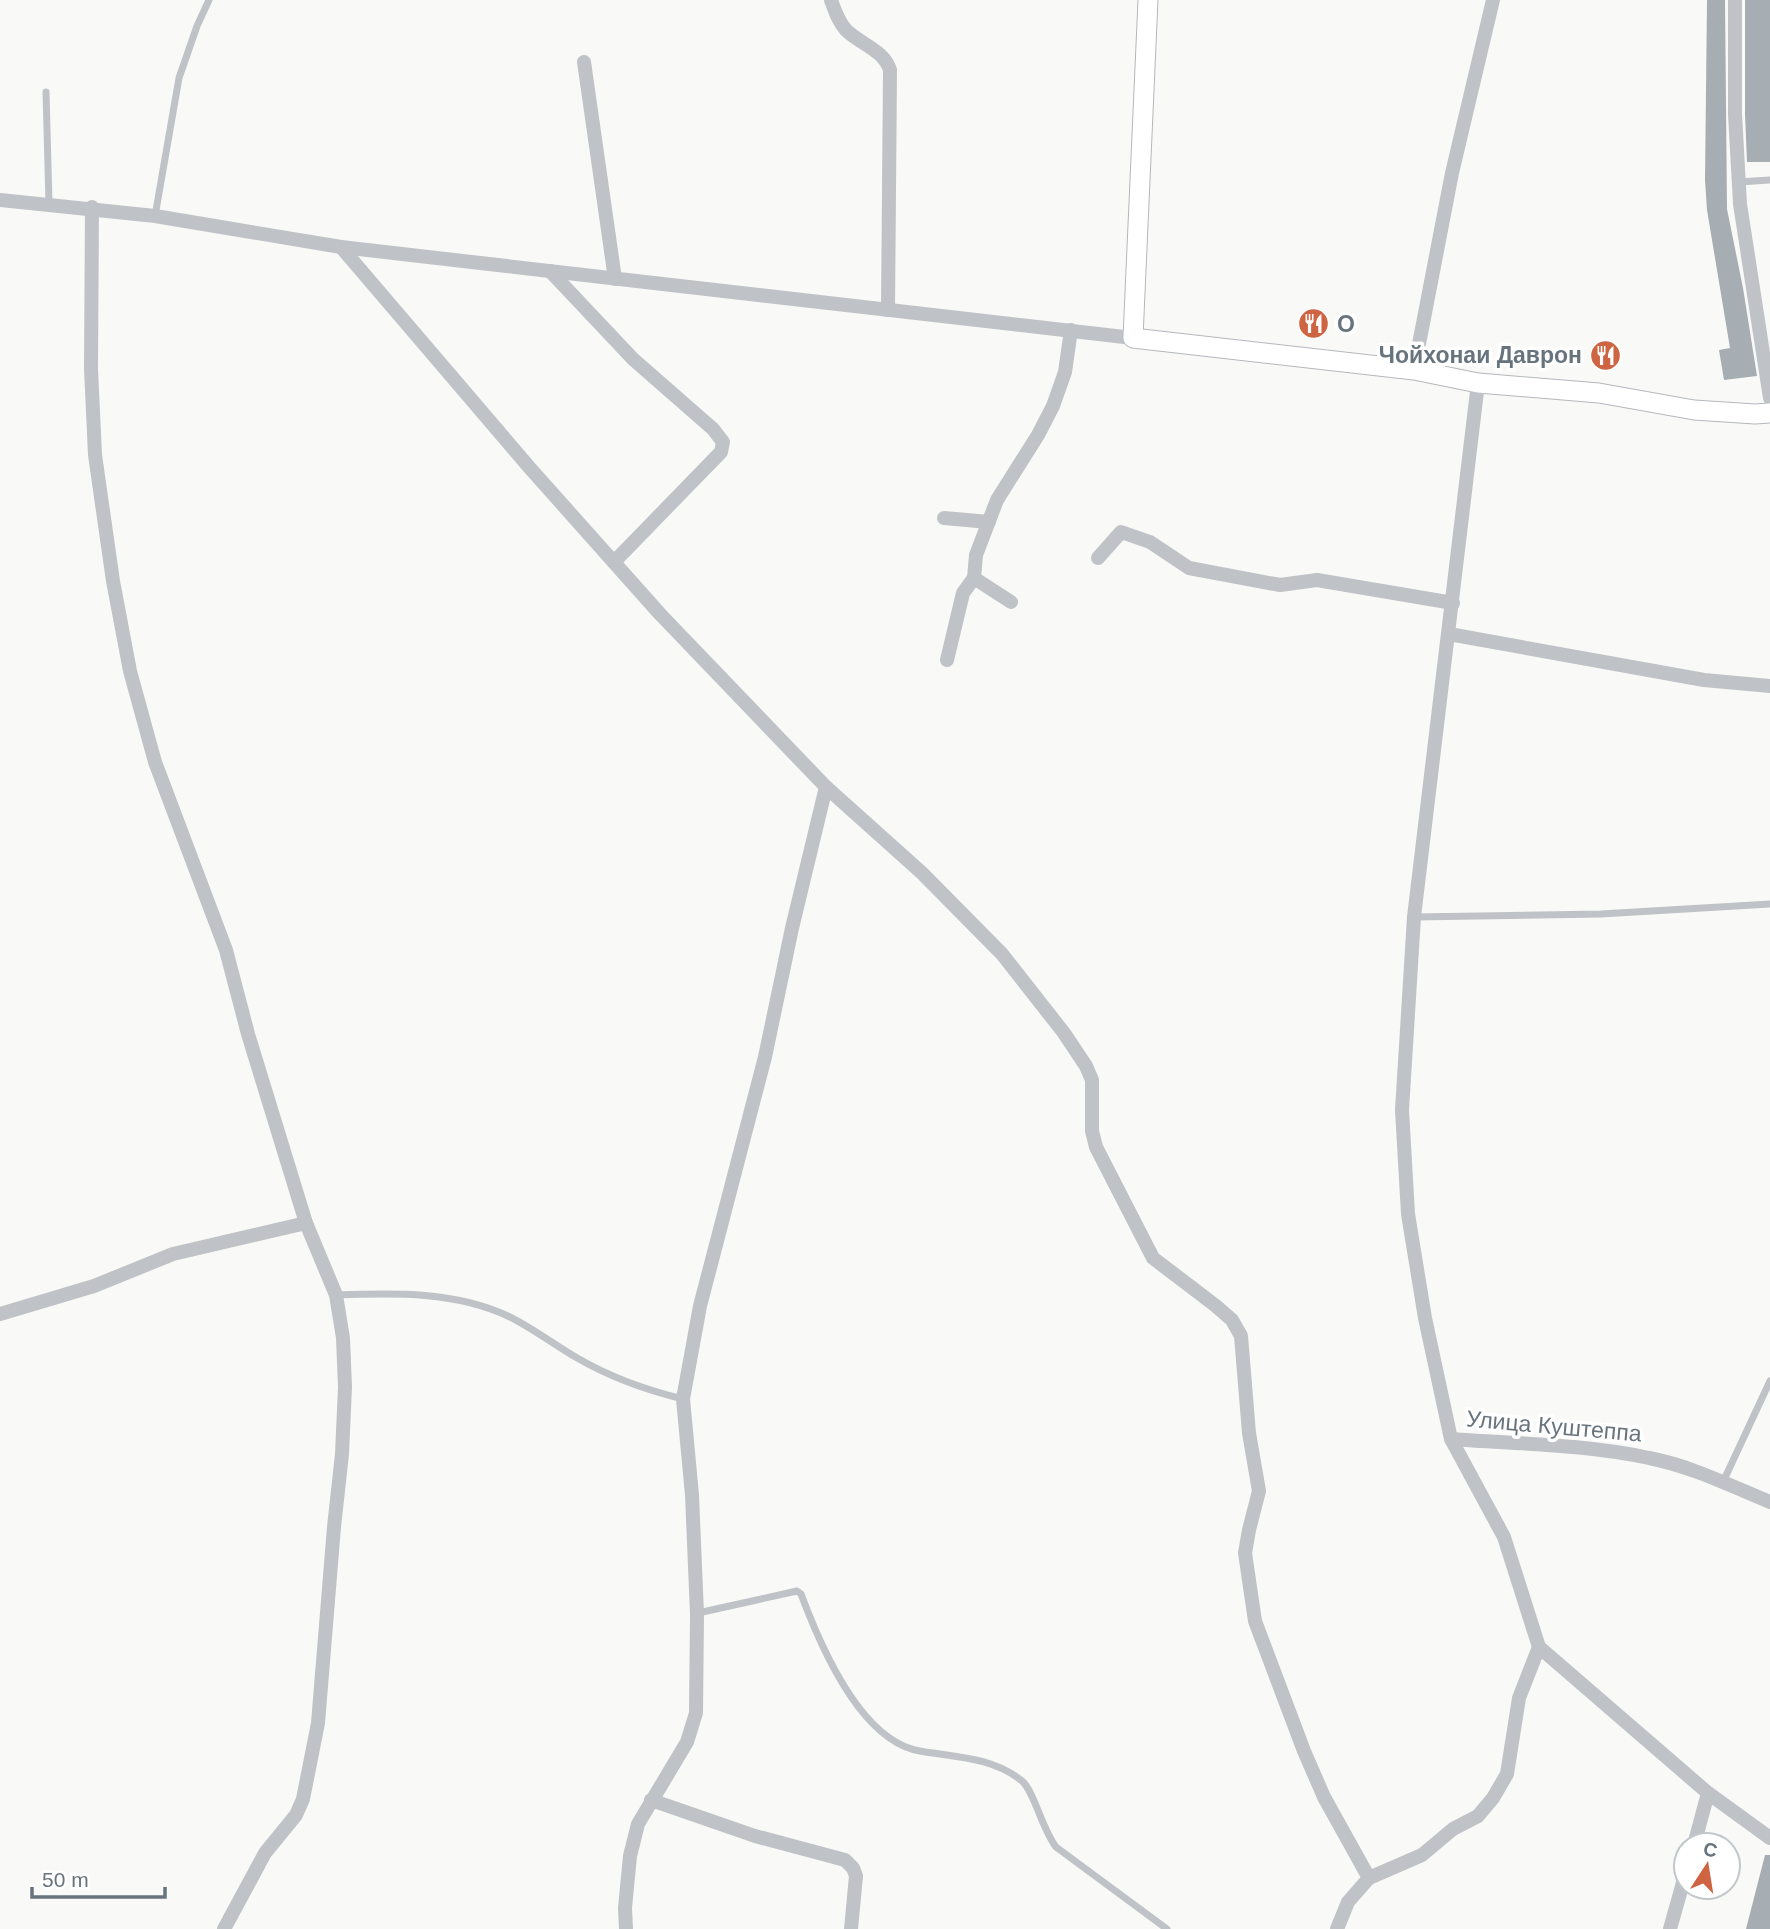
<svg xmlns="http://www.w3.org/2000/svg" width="1770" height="1929" font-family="Helvetica,sans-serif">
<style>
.building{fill:#a7aeb3}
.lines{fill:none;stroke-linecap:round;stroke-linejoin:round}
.secondary-casing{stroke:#b4b8bc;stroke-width:21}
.lane{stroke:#bfc2c6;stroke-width:7}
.street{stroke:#bfc2c6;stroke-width:14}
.secondary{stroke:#fff;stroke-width:19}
.labels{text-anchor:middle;stroke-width:7;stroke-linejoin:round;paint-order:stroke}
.poi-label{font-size:23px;font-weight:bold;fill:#67747e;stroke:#fff;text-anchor:start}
.street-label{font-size:23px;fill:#67747e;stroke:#fff}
</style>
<rect width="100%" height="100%" fill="#f9f9f7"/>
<g class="building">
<polygon points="1707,0 1725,0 1727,209 1743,288 1757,376 1724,380 1719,350 1730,348 1707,210 1705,180"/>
<polygon points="1745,0 1770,0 1770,162 1747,162 1745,114"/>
<polygon points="1765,1855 1770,1855 1770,1929 1746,1929"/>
</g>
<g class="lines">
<defs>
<polyline id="secondary" points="1148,0 1133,338 1414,370 1478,383 1599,393 1694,410 1755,414 1770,413"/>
</defs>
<use href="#secondary" class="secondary-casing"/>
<g class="lane">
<polyline points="46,92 49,204"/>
<polyline points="1739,182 1770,180"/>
<polyline points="155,216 179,78 197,26 209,0"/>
<polyline points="1414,917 1601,914 1770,904"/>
<path d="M 337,1295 C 395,1293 456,1291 510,1317 C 534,1329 556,1346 579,1359 C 612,1378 646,1390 683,1399"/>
<polyline points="1723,1482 1770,1381"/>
<path d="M 698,1613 L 797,1591 L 801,1594 C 820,1645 860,1741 920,1751 C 955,1757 993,1757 1022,1781 C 1034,1791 1042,1829 1056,1847 L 1167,1929"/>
</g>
<g class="street">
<path d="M 831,0 C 835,11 838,21 846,30 C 860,44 884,50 890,70 L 888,310"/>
<polyline points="1735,0 1735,114 1740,204 1770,398"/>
<polyline points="584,62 615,279"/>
<polyline points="0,200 155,216 341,247 1133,338"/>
<polyline points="92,207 91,369 95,455 113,581 130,671 155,762 226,950 248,1034 306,1223 336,1295 343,1338 345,1387 342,1454 334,1527 318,1723 303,1799 296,1815 265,1853 224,1929"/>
<polyline points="341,247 529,467 660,614 826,787 922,873 1002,954 1064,1033 1086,1066 1092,1080 1092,1131 1096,1147 1153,1258 1216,1306 1232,1320 1241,1336 1249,1433 1259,1491 1249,1530 1245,1553 1255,1621 1304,1751 1324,1797 1369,1878 1348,1902 1337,1929"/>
<polyline points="550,271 633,359 713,429 723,442 721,452 614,562"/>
<polyline points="1414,370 1452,173 1493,0"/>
<polyline points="1478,383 1414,917 1402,1110 1408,1214 1425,1318 1451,1439 1504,1537 1539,1647 1708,1793 1770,1838"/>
<polyline points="944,518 989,522"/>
<polyline points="1098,558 1121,532 1150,542 1189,568 1280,585 1317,580 1453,603"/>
<polyline points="1011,602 974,578 976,555 997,500 1038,435 1053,406 1065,372 1071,330"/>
<polyline points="1449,634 1704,680 1770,686"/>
<polyline points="947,660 963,593 974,578"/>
<polyline points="0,1314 94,1286 173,1254 306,1223"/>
<path d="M 1451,1439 C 1517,1444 1584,1444 1649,1458 C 1691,1466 1731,1486 1770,1502"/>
<polyline points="651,1800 755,1836 845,1860 853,1868 856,1876 851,1929"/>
<polyline points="1694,1845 1708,1793"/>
<polyline points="1369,1878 1422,1855 1453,1829 1478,1816 1493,1798 1507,1774 1519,1698 1539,1647"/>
<polyline points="626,1929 625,1908 630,1856 638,1824 687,1742 696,1713 697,1614 692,1495 683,1399 700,1306 765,1057 792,928 826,787"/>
<polyline points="1670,1929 1686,1872"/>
</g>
<use href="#secondary" class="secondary"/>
</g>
<defs>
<symbol id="restaurant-disc" viewBox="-11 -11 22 22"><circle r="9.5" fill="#ce6442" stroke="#fff"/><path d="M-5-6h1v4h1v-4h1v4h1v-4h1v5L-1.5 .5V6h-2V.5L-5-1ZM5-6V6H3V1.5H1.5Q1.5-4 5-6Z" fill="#fff"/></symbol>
</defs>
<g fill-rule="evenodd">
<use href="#restaurant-disc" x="1296" y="306" width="35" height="35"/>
<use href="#restaurant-disc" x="1588" y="338" width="35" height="35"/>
</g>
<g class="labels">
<g class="poi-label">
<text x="1337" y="332">O</text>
<text x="1582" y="363" text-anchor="end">Чойхонаи Даврон</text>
</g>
<g class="street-label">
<text transform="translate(1554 1426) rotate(5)" y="8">Улица Куштеппа</text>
</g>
</g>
<g transform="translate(1707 1866) rotate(12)"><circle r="33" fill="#ffffff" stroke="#c2c7cb" stroke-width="2"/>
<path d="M0-5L12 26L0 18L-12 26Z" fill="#ce6442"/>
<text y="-10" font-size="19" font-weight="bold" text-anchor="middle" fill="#67747e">С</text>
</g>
<path d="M32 1887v10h133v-10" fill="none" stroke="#67747e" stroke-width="3.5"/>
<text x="42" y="1887" font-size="21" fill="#67747e" stroke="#ffffff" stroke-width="5" paint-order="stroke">50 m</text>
</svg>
